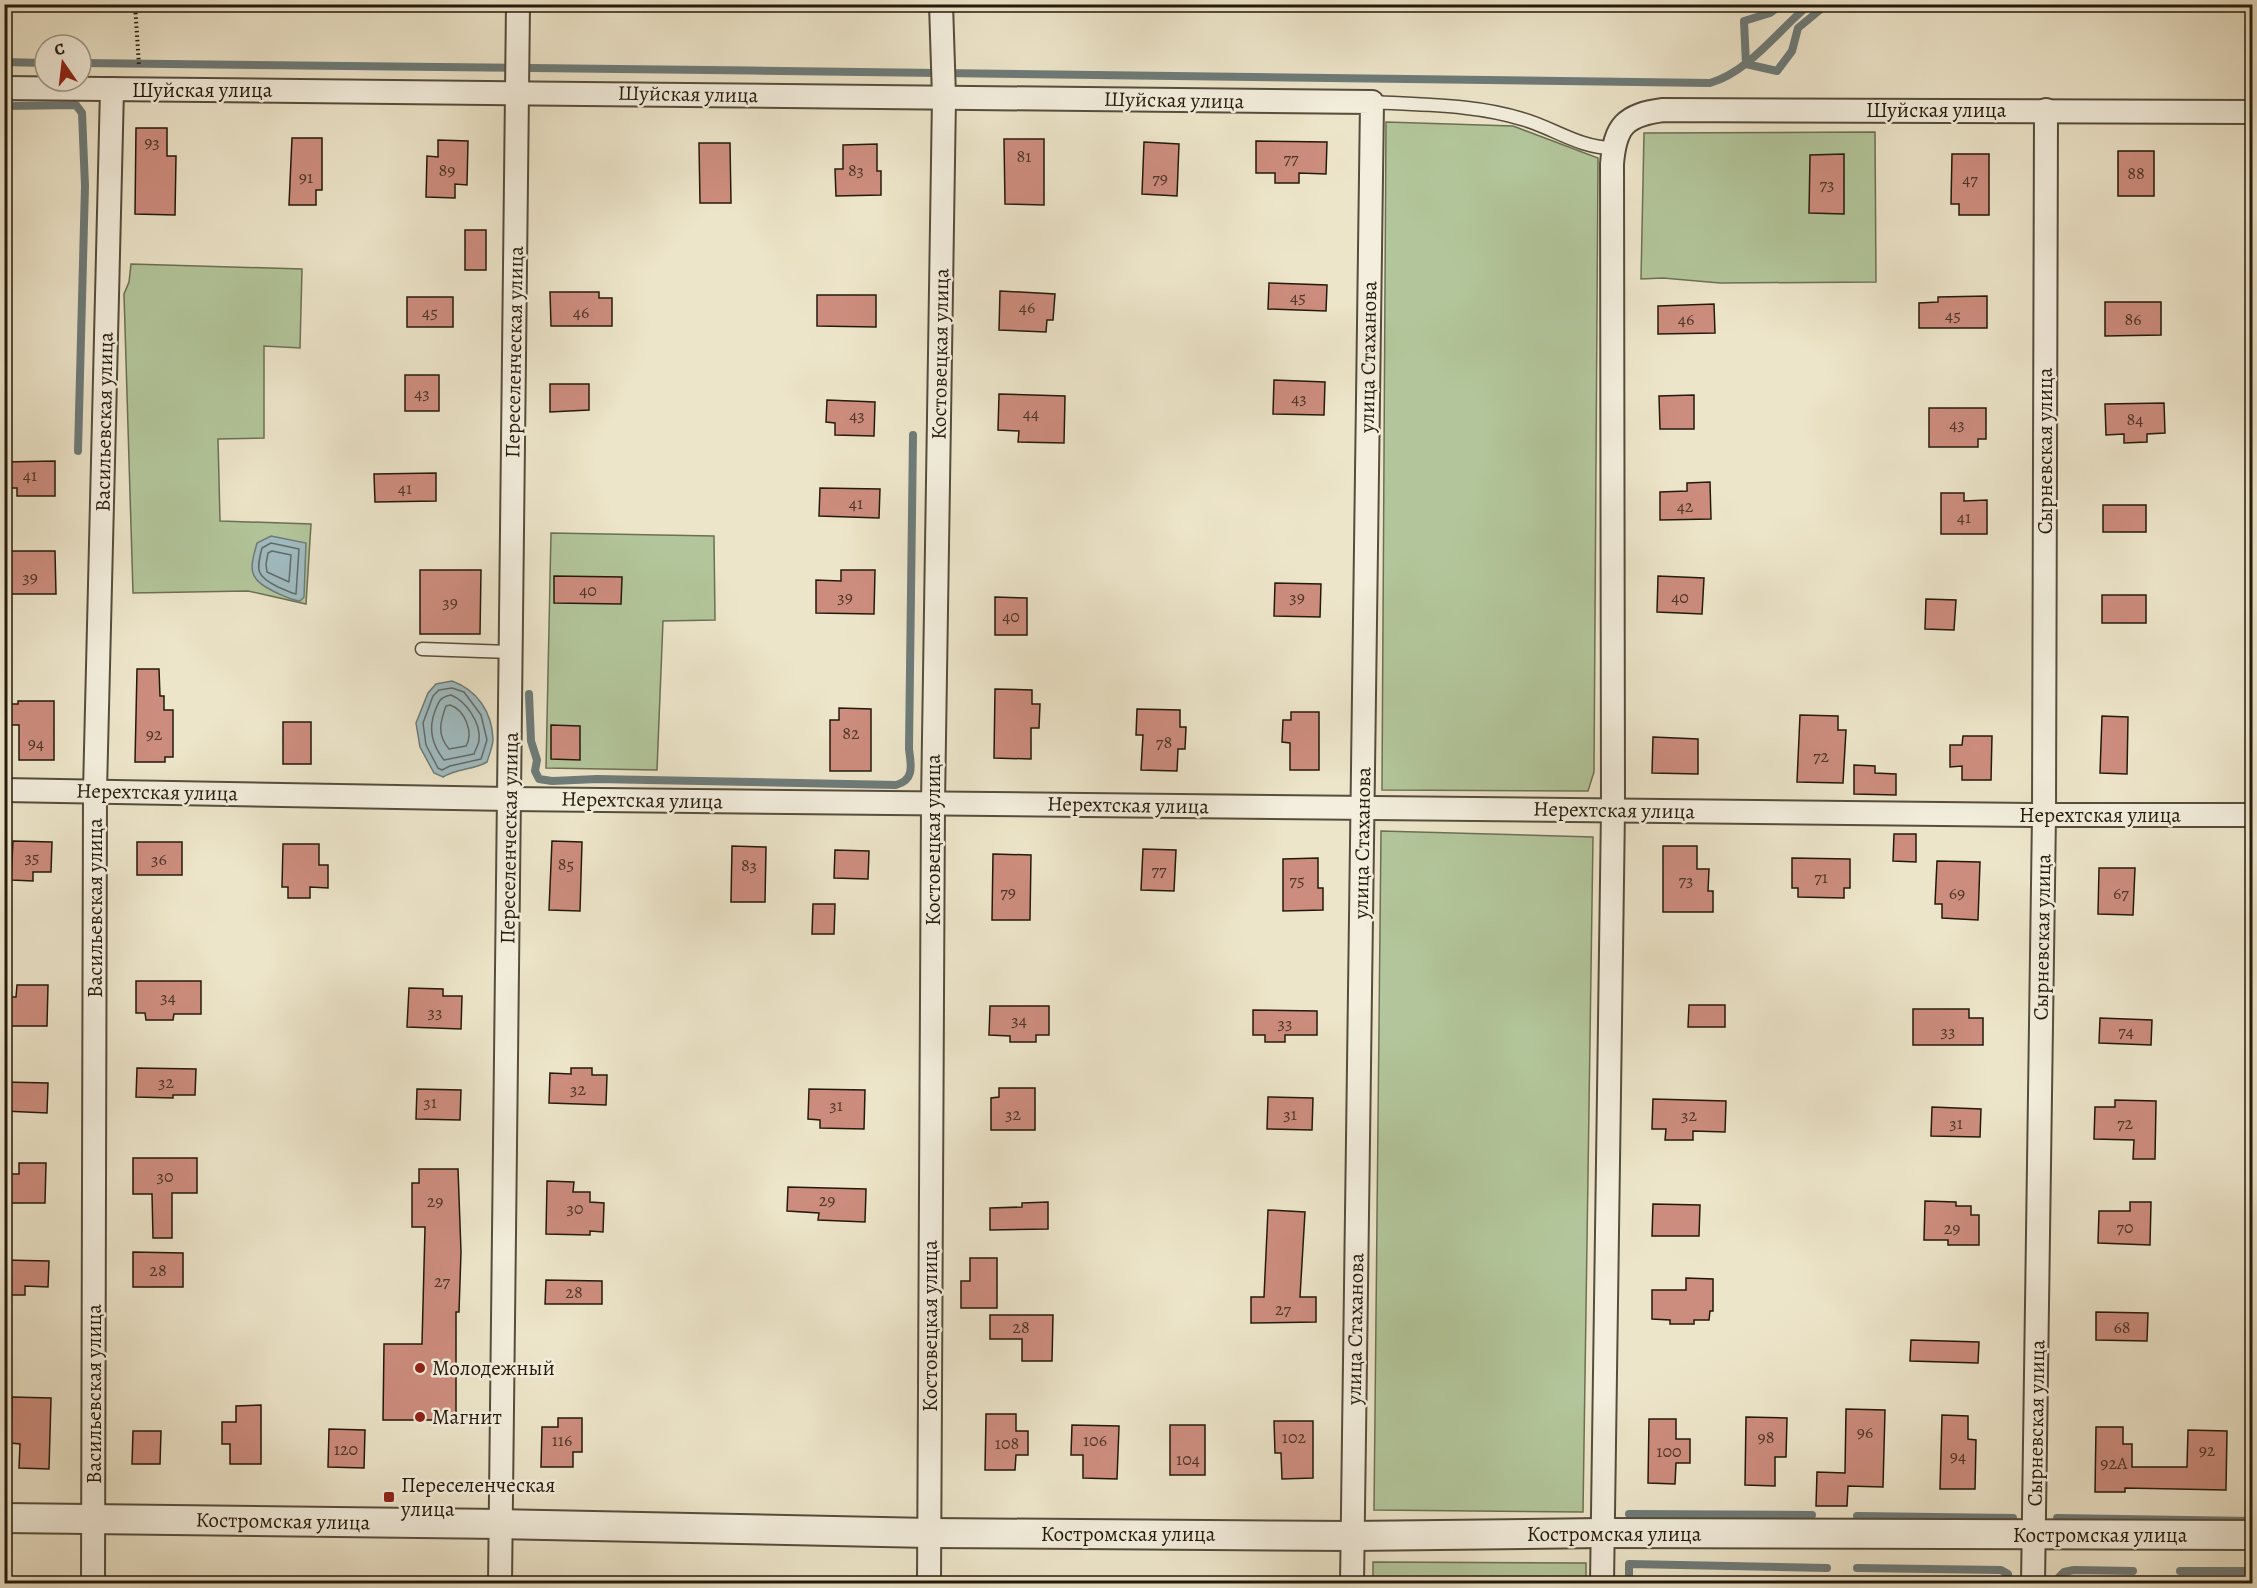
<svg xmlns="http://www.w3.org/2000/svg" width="2257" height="1588" font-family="Alegreya,serif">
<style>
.green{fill:#b3c69b;stroke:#6c7054;stroke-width:1.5}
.water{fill:#a0bcc2;stroke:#6e7b79;stroke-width:1.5}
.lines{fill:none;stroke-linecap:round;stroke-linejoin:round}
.shore{stroke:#626b67;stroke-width:1.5}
.stream{stroke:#6e7b79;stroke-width:8}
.building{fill:#cd8d7e;stroke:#241a0c;stroke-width:1.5}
.service-casing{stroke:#564d3c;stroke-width:15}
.minor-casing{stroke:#564d3c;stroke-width:26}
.tertiary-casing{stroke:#564d3c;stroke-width:32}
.path{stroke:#241a0c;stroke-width:4;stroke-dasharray:1.5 3;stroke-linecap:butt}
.service{stroke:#f3eedd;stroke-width:12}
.minor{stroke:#f3eedd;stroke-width:22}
.tertiary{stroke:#f3eedd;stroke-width:28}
.poi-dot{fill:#8f2418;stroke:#f3eedd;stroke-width:2}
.labels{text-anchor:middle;stroke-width:5;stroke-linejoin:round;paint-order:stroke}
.number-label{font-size:18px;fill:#4e3728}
.street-label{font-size:21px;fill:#241a0c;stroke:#f3eedd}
.poi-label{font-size:21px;fill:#241a0c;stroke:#f3eedd;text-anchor:start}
</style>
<rect width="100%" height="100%" fill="#ede5ca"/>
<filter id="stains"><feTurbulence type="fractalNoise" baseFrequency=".00333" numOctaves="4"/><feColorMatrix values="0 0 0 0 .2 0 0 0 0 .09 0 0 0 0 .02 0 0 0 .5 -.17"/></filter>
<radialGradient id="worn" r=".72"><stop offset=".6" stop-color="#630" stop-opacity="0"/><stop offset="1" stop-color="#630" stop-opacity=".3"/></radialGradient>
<g class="green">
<polygon points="1386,122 1513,126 1598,158 1594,772 1588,791 1382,790"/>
<polygon points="1875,132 1876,282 1720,283 1663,278 1641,279 1644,133"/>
<polygon points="131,264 302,269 300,348 264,346 264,438 218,439 220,521 311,524 306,604 248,591 133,593 124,294 129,282"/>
<polygon points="551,533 714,536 715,620 663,621 657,770 546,768"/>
<polygon points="1381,831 1593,837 1583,1512 1374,1510"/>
<polygon points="1373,1562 1586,1563 1586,1583 1373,1583"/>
</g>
<g class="water">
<path d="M 271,536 L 306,543 L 304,597 L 300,601 C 290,600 282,595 273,591 C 247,579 250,568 257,543 Z"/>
<path d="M 452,681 C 477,690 492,712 493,739 C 493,746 489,755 487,762 C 473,770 457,768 443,777 L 434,773 L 420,747 L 416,723 L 428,693 L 436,684 Z"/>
</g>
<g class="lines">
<g class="shore">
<path d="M 271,543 L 299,549 L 296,594 C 290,593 284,589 278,587 C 256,576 256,571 262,548 Z"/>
<polygon points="272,551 291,555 289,582 267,572 266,564 268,553"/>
<polygon points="452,688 464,692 481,715 487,740 481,759 450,766 442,770 438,768 426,745 423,723 433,696 439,690"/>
<path d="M 451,695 C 466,701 481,723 479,740 C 479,744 475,750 474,754 L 444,760 C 432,745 428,729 435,711 C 439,701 440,697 451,695 Z"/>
<path d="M 450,705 C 465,710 474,733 466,746 L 449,749 C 437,735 440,722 446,706 Z"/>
</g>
<g class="stream">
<polyline points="1782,4 1770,13 1744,21 1746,64 1777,71 1792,51 1798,28 1827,4"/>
<polyline points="4,62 45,63"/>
<path d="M 81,63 C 624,71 1167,72 1710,83 C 1750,71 1778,30 1810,4"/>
<polyline points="4,106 76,105 82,113 85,186 78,451"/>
<path d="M 529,694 L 531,741 L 537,760 L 535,771 L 539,779 L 552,781 L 597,779 L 896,785 C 915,780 911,765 909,749 L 913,435"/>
<polyline points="1629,1514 1812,1515"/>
<polyline points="1857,1516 2013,1518"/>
<polyline points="2057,1518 2252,1521"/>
<polyline points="1857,1568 2001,1570 2008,1574 2009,1584"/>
<polyline points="2180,1571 2247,1571"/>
<polyline points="1629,1584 1629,1564 1827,1568"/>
<polyline points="2059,1584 2059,1577 2064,1572 2074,1570 2133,1571"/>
</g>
</g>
<g class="building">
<polygon points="136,128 167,128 167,156 176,156 175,215 135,214"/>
<polygon points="292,138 322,138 322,190 316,190 316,205 289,205"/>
<polygon points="1004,139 1044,139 1044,205 1005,204"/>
<polygon points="438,140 468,141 467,185 455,184 455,198 426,197 427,156 438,157"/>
<polygon points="1256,141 1327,142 1326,174 1299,173 1299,183 1275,183 1275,173 1256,173"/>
<polygon points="1144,142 1179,144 1177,196 1142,194"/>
<polygon points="699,143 730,143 731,203 700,203"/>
<polygon points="877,144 877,171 881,171 881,195 836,196 835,169 843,169 843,145"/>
<rect x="2118" y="151" width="36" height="45"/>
<polygon points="1844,154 1844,214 1809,213 1810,155"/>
<polygon points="1952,154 1989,154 1989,215 1959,215 1959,204 1951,204"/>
<rect x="465" y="230" width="21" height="40"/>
<polygon points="1269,283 1327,285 1326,311 1268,309"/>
<polygon points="1000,291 1055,294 1053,320 1047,320 1046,332 999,330"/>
<polygon points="550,292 599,292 599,298 612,298 612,326 551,326"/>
<polygon points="817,295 876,295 876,327 817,326"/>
<polygon points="1987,296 1987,328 1919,328 1919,303 1938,302 1938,297"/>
<rect x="407" y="297" width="46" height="30"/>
<polygon points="2105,302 2161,302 2161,335 2105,336"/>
<polygon points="1714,304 1715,333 1658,334 1658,306"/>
<rect x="405" y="375" width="34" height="36"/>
<polygon points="1274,380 1325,382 1324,415 1273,414"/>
<polygon points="550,384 589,384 589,410 550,412"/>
<polygon points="999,394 1065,396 1064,443 1018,442 1019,431 998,430"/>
<polygon points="1694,395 1694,429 1660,429 1659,396"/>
<polygon points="827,400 875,402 874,436 835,435 835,423 826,422"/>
<polygon points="2164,403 2165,433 2147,434 2147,442 2124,443 2124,434 2106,435 2105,404"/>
<polygon points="1929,408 1986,408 1986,439 1978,439 1978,447 1929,447"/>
<polygon points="55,461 55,496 17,496 17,488 4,488 4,462"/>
<polygon points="436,473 436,501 375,502 374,474"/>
<polygon points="1710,482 1711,519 1660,520 1660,492 1687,491 1687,483"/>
<polygon points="820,488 880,489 879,518 819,516"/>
<polygon points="1941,493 1964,493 1964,501 1987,500 1987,534 1941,534"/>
<rect x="2103" y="505" width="43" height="27"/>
<polygon points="4,551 55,551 56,594 4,594"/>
<polygon points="420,570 481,570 480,634 420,634"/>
<polygon points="841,570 875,570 874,614 816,613 816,580 841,581"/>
<polygon points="554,576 622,577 621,604 554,603"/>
<polygon points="1658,576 1704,578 1702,614 1657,612"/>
<polygon points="1275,583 1321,584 1320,617 1274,616"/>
<rect x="2102" y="595" width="44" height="28"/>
<polygon points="995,597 1027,598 1027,635 995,635"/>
<polygon points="1926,599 1956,600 1954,630 1925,629"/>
<polygon points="137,669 159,669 160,696 164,696 164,710 173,710 173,757 165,757 165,762 135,762"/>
<polygon points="995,689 1032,690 1032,704 1040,704 1039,728 1031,728 1031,759 994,758"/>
<polygon points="18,701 54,701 54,760 19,760 19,725 10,725 10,704 18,704"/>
<polygon points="839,708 871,709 871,771 830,771 830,720 839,720"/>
<polygon points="1137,709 1180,710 1180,727 1186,727 1185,749 1178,749 1177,771 1141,770 1143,735 1136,735"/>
<polygon points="1291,712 1319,712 1319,770 1290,770 1290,743 1282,742 1283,720 1291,720"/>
<polygon points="1800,715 1838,716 1838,730 1846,730 1843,783 1797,782"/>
<polygon points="2102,716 2128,717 2127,774 2100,773"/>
<rect x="283" y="722" width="28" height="42"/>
<polygon points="551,725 580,726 580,760 551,759"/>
<polygon points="1963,736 1992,736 1991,780 1962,780 1962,766 1950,767 1950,745 1962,745"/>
<polygon points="1653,737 1698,739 1698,774 1652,773"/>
<polygon points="1854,765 1875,766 1875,773 1896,774 1896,795 1854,794"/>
<polygon points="1894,834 1916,834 1916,862 1893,861"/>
<polygon points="13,841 52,842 51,872 33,872 33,881 11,880"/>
<polygon points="552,841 582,842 580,911 549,910"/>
<rect x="137" y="842" width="45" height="33"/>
<polygon points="283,844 319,844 319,865 328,865 328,888 310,887 310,898 288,898 288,887 282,887"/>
<polygon points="732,846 766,847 765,902 731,902"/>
<polygon points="1663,846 1697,846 1697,869 1709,869 1708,891 1713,891 1713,912 1663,912"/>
<polygon points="1143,849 1176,850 1174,891 1141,890"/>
<polygon points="835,850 869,851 868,879 834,878"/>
<polygon points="993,854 1031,855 1030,920 992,920"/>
<polygon points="1318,858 1318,888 1323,888 1323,910 1283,911 1283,859"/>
<polygon points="1792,858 1850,859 1850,888 1844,888 1844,898 1798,897 1798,888 1792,888"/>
<polygon points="1937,861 1980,862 1978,920 1942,918 1942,904 1935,904"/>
<polygon points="2099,868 2135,868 2133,915 2098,914"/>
<polygon points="813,904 835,904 834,934 812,934"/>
<polygon points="136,981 201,981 201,1014 174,1014 173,1020 146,1020 145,1013 136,1013"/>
<polygon points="17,985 48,985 47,1026 4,1026 4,997 16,997"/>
<polygon points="409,988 443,989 443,996 462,996 461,1029 407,1027"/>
<polygon points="1689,1005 1725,1005 1725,1027 1688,1027"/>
<polygon points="990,1006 1049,1006 1049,1035 1036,1035 1036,1042 1010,1042 1010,1036 989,1035"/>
<polygon points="1913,1009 1969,1009 1969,1018 1983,1018 1983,1045 1913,1045"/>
<polygon points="1253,1010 1317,1011 1317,1035 1285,1035 1285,1042 1265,1042 1265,1035 1253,1035"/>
<polygon points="2100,1018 2152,1020 2151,1045 2099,1043"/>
<polygon points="137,1068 196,1069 195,1095 173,1095 173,1098 136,1097"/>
<polygon points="571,1068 592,1068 592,1075 607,1075 606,1105 549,1103 550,1073 571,1074"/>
<polygon points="4,1082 48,1083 47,1113 4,1111"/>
<polygon points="999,1088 1035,1088 1035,1130 991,1130 991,1098 999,1097"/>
<polygon points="417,1089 461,1090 460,1120 416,1119"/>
<polygon points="809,1089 865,1090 864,1129 820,1128 820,1120 808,1119"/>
<polygon points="1268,1097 1313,1098 1312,1130 1267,1129"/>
<polygon points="1653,1099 1726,1101 1725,1132 1693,1131 1693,1140 1665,1140 1666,1129 1652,1129"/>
<polygon points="2115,1100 2156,1101 2155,1159 2133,1159 2134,1140 2094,1139 2095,1107 2115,1107"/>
<polygon points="1932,1107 1981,1109 1980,1137 1931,1136"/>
<polygon points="133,1158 197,1158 197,1193 172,1193 172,1238 153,1238 152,1194 133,1194"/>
<polygon points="19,1163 46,1163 45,1203 4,1203 4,1174 19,1174"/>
<polygon points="419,1169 458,1169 461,1252 459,1312 456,1312 456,1420 383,1420 384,1344 422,1344 425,1227 412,1227 412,1183 419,1183"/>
<polygon points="547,1181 574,1182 573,1192 590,1192 590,1202 604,1203 603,1232 590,1231 590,1235 546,1234"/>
<polygon points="788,1187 866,1189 865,1222 818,1220 819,1213 787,1211"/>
<polygon points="1925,1201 1956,1202 1956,1206 1971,1206 1971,1215 1979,1215 1979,1245 1948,1245 1948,1240 1924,1240"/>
<polygon points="1048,1202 1048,1229 990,1230 990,1208 1022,1207 1022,1203"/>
<polygon points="2130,1202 2151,1202 2150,1245 2098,1243 2099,1211 2130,1211"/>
<polygon points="1653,1204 1700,1205 1699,1236 1652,1236"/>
<polygon points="1268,1210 1305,1212 1300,1297 1316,1297 1316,1322 1251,1323 1251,1297 1264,1297"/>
<polygon points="133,1252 183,1253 183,1287 133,1287"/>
<polygon points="970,1258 997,1258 997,1308 961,1308 961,1281 970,1281"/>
<polygon points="4,1260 49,1261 48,1287 25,1286 25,1295 4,1295"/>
<polygon points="1686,1278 1713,1279 1713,1311 1710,1311 1709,1320 1694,1320 1694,1324 1670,1324 1670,1320 1652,1319 1652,1290 1686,1290"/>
<polygon points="546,1280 602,1281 602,1304 545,1304"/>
<polygon points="2096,1312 2148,1313 2147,1341 2096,1340"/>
<polygon points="990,1315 1053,1315 1052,1361 1022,1361 1022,1339 990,1339"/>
<polygon points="1911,1340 1979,1342 1978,1363 1910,1361"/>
<polygon points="12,1397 51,1398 49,1469 19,1468 20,1444 11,1443"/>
<polygon points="261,1405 261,1464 230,1464 230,1444 222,1444 222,1422 236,1422 236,1406"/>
<polygon points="1846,1409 1885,1410 1883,1487 1848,1486 1847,1506 1816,1506 1817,1472 1845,1473"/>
<polygon points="986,1414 1016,1414 1016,1431 1028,1431 1028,1455 1016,1455 1015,1470 985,1470"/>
<polygon points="1942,1415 1968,1416 1968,1439 1976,1440 1975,1489 1940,1489"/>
<polygon points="1746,1417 1787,1418 1786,1457 1775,1457 1775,1486 1745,1485"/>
<polygon points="558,1418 582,1418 582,1452 573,1452 573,1467 541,1467 542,1427 558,1427"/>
<polygon points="1649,1419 1676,1419 1676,1439 1690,1439 1690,1463 1676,1463 1675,1484 1648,1483"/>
<polygon points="1274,1421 1313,1421 1313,1478 1282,1479 1281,1453 1275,1453"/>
<polygon points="1072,1425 1119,1426 1117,1479 1083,1478 1083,1455 1071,1455"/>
<rect x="1170" y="1425" width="35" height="50"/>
<polygon points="2096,1427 2123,1427 2123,1444 2132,1444 2132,1467 2187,1467 2188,1430 2227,1431 2226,1490 2125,1488 2125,1492 2095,1492"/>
<polygon points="329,1429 365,1430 364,1468 328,1467"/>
<polygon points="133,1431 161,1431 160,1464 132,1464"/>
</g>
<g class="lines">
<defs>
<g id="service">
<path d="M 1372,102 C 1421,105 1474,104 1522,119 C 1554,128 1579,148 1613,148"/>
<polyline points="422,649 511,652"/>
</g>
<g id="minor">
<polyline points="4,88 1372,102 1352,1584"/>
<polyline points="4,790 510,799 2044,815 2252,815"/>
<polyline points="93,1584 95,791 112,89"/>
<polyline points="500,1584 518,4"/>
<polyline points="929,1584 933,803 944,97 941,4"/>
<path d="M 1602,1584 L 1613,810 L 1612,164 C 1615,126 1625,115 1663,110 L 2252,112"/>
<polyline points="2033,1584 2044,815 2046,110"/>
</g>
<polyline id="tertiary" points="4,1518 501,1524 930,1533 1352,1536 1603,1533 2252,1535"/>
</defs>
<use href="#service" class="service-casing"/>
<use href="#minor" class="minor-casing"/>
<use href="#tertiary" class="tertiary-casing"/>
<polyline class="path" points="135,4 139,66"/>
<use href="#service" class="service"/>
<use href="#minor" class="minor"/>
<use href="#tertiary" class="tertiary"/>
</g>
<g class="poi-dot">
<circle cx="420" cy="1368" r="6"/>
<circle cx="420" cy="1417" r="6"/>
<rect x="383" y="1491" width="12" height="12" rx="3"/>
</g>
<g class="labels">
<g class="number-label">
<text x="152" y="148">93</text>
<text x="1024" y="162">81</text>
<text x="1291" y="164">77</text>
<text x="447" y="176">89</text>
<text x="856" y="176">83</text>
<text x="2136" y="179">88</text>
<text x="306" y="183">91</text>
<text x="1160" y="184">79</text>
<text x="1970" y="185">47</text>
<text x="1827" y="190">73</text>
<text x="1298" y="303">45</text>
<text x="1027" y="313">46</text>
<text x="430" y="318">45</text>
<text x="581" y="318">46</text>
<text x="1953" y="321">45</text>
<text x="1686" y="325">46</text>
<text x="2133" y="325">86</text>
<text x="422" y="399">43</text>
<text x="1299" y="404">43</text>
<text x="1031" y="419">44</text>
<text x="857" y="421">43</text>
<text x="2135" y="425">84</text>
<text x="1957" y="430">43</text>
<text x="30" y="481">41</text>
<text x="405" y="494">41</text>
<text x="856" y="509">41</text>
<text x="1685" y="512">42</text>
<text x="1964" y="523">41</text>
<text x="30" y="583">39</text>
<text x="588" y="596">40</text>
<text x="845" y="603">39</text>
<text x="1297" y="603">39</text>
<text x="1680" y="603">40</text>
<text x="450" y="608">39</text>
<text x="1011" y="622">40</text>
<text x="851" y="739">82</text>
<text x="154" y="740">92</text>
<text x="1164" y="748">78</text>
<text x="36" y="749">94</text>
<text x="1821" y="762">72</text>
<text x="32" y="863">35</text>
<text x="159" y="865">36</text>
<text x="566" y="870">85</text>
<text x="749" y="871">83</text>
<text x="1159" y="876">77</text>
<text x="1821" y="883">71</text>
<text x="1297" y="886">75</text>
<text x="1686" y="886">73</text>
<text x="1008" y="898">79</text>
<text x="1957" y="899">69</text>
<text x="2121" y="899">67</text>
<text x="168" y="1003">34</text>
<text x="435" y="1018">33</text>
<text x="1019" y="1026">34</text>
<text x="1285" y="1029">33</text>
<text x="1948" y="1037">33</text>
<text x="2126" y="1037">74</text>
<text x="166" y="1088">32</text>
<text x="578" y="1095">32</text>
<text x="430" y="1108">31</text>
<text x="836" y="1111">31</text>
<text x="1013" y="1120">32</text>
<text x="1290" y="1120">31</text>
<text x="1689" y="1121">32</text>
<text x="1956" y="1129">31</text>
<text x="2125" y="1129">72</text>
<text x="165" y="1182">30</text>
<text x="827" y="1206">29</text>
<text x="435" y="1207">29</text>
<text x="575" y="1214">30</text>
<text x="2125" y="1233">70</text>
<text x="1952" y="1234">29</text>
<text x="158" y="1276">28</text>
<text x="442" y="1287">27</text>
<text x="574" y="1298">28</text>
<text x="1283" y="1315">27</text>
<text x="1021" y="1333">28</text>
<text x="2122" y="1333">68</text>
<text x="1865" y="1438">96</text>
<text x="1294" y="1443">102</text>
<text x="1766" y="1443">98</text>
<text x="562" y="1446">116</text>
<text x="1095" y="1446">106</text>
<text x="1007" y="1449">108</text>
<text x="346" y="1455">120</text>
<text x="2207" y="1456">92</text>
<text x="1669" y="1457">100</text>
<text x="1958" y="1462">94</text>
<text x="1188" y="1465">104</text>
<text x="2114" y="1469">92А</text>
</g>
<g class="street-label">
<text x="202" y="97">Шуйская улица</text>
<text transform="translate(688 94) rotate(1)" y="7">Шуйская улица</text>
<text transform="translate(1174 100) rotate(1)" y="7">Шуйская улица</text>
<text x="1936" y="117">Шуйская улица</text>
<text transform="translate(514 352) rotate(-89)" y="7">Переселенческая улица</text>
<text transform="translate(940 354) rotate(-89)" y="7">Костовецкая улица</text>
<text transform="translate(1368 357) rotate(-89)" y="7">улица Стаханова</text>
<text transform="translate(104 422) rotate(-89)" y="7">Васильевская улица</text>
<text transform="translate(2045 451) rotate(-90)" y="7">Сырневская улица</text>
<text transform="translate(157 792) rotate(1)" y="7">Нерехтская улица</text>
<text transform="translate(642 800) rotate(1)" y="7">Нерехтская улица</text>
<text transform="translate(1128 805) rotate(1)" y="7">Нерехтская улица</text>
<text transform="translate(1614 810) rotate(1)" y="7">Нерехтская улица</text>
<text x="2100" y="822">Нерехтская улица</text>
<text transform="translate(509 838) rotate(-89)" y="7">Переселенческая улица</text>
<text transform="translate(933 840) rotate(-90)" y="7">Костовецкая улица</text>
<text transform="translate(1362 843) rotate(-89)" y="7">улица Стаханова</text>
<text transform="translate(95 908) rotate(-90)" y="7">Васильевская улица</text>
<text transform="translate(2042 937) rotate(-89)" y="7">Сырневская улица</text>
<text transform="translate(930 1326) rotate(-90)" y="7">Костовецкая улица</text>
<text transform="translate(1355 1329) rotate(-89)" y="7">улица Стаханова</text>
<text transform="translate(94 1394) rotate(-90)" y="7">Васильевская улица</text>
<text transform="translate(2036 1423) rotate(-89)" y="7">Сырневская улица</text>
<text transform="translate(283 1521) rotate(1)" y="7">Костромская улица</text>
<text x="1128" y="1541">Костромская улица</text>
<text x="1614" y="1541">Костромская улица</text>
<text x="2100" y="1542">Костромская улица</text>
</g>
<g class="poi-label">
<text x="432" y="1375">Молодежный</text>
<text x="432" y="1424">Магнит</text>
<text x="401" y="1492">Переселенческая<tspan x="401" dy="24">улица</tspan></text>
</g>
</g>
<rect width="2257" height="1588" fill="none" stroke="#ede5ca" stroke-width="24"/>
<rect x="6" y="6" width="2245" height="1576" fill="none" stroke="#241a0c" stroke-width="3"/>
<rect x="12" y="12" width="2233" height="1564" fill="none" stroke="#241a0c" stroke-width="1.5"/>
<g transform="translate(63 63) rotate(346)"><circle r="28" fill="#f3eedd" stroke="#a09989" stroke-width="1.5"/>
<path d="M0-4.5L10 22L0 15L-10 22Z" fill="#8f2418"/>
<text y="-9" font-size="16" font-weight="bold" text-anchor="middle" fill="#241a0c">С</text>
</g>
<rect width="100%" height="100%" filter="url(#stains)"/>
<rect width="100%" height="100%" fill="url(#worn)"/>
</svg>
